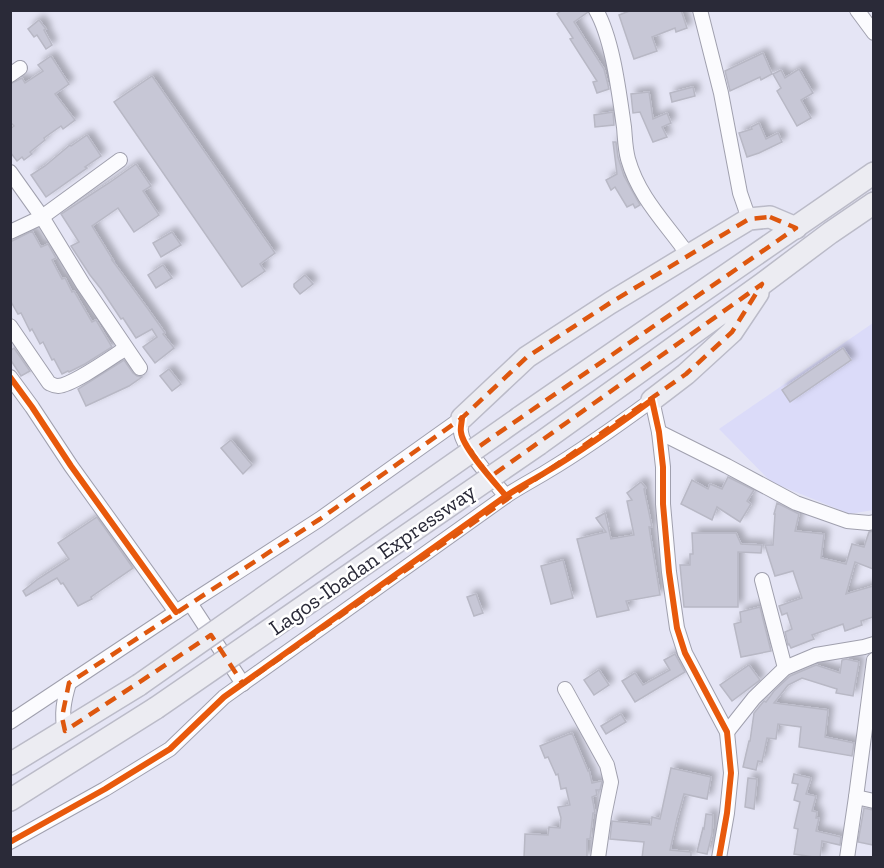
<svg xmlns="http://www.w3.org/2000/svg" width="884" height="868" font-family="'Zilla Slab',serif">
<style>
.built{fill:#dbdbf9}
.building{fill:#c7c7d6;stroke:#b8b8c5;stroke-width:1.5;filter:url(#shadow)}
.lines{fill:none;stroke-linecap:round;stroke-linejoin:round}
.minor-casing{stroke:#a0a0ae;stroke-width:16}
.highway-casing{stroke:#bbbbc8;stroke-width:24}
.minor{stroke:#fbfbfe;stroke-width:14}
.highway{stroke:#ececf2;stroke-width:21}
.highway-bridge-casing{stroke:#bbbbc8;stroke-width:24;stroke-linecap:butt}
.highway-bridge{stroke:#ececf2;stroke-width:21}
.cycleway-casing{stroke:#fff;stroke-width:10}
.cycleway{stroke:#e8590c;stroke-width:6}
.marked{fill:none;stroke:#de570e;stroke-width:4.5;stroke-dasharray:12 8;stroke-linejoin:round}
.labels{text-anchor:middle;stroke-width:5;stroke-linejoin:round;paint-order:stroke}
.street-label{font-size:22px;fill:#2a2a38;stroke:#fff}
</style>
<defs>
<filter id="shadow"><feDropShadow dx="5" dy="-5" stdDeviation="3" flood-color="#0004"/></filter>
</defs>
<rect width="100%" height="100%" fill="#e5e5f5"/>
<polygon class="built" points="873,323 873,510 850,514 771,482 719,429"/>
<g class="building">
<polygon points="562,10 587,10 588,12 574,22 604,69 609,89 597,93 593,82 597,81 570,39 573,38 557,14"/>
<polygon points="632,10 681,10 687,28 676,32 675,28 652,37 657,51 634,59 619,15"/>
<polygon points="39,20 46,29 44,30 52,45 46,49 37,35 34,37 28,29"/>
<polygon points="763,53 772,74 761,80 760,77 730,91 725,71"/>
<polygon points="51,56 69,84 55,94 75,120 63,129 61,126 44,138 45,140 30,152 32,154 24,160 22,157 17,161 10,152 10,129 14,126 10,122 10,84 22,78 25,83 43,71 38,65"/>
<polygon points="799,69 813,93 801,100 811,118 797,126 777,91 781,88 773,74 781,70 785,78"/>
<polygon points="152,76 275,253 260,264 265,271 242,287 114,102"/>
<polygon points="693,87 695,96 672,102 670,93"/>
<polygon points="649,92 653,119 667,113 671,123 662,127 667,137 653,142 640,112 633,113 631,94"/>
<polygon points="613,112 614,125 595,127 594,115"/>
<polygon points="759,123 766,139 778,133 782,142 759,153 747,157 739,133 752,129 751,127"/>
<polygon points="87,135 101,156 85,167 87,168 46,197 31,175 45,166 70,145 71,146"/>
<polygon points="613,142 616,142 618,157 624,176 640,205 635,208 633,204 627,207 615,187 611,190 606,180 617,174"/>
<polygon points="136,164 151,186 143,191 159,215 134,232 118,208 92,226 113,260 112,260 148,309 165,333 163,334 174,348 155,363 143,347 157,337 152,329 136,338 123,318 121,319 101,289 90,275 71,246 79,242 61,214 109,183"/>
<polygon points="32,231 41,247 48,244 56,258 52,260 62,279 65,278 72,292 74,291 92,322 96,320 112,347 85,364 69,372 68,371 62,374 54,359 52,360 43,342 40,344 32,329 30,331 21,313 18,314 10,300 10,242"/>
<polygon points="172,232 181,245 161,257 153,243"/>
<polygon points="163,265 172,278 156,288 148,275"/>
<polygon points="305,275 313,284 300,294 294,287 294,284"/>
<polygon points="14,348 30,371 21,376 10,359 10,351"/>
<polygon points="843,348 851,360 790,402 782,390"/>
<polygon points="124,360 133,373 137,376 142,377 129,386 86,406 78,389"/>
<polygon points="169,369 181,384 172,391 160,376"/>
<polygon points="231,440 252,465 243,474 221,448"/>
<polygon points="728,477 754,490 747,501 751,504 740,522 717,507 712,520 681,504 692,480 708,489 710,484 722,489"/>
<polygon points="641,482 646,488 644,489 652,527 649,527 660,595 626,601 629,610 597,617 577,539 606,532 596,518 605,513 611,539 634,535 627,501 632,500 627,493"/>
<polygon points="777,503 799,514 795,531 824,534 821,558 846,564 852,544 864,547 869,532 873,531 873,569 855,562 846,594 873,586 873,617 861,621 862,625 845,631 843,624 812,635 814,639 791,648 789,644 788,645 785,632 792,629 787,613 782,615 779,606 802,598 793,571 775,576 765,545 773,545 775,514 774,514"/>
<polygon points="97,517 133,568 91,597 92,599 78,606 63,583 61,584 57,578 26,596 23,591 38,579 69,559 58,543"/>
<polygon points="692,533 736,533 741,544 762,545 761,553 738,552 738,607 684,607 680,565 690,565 690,554 693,554"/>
<polygon points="563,560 573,598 551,604 541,566"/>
<polygon points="476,594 483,613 474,616 467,597"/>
<polygon points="760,607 771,651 741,657 734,624 741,622 740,612"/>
<polygon points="675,654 685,672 635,702 622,681 635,673 643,685 670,670 664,660"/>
<polygon points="846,659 859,662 853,696 836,693 837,689 802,678 788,685 774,703 828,710 825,737 854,743 852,756 799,747 801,727 778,724 776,739 767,738 762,762 758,761 756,770 743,767 749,741 750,741 754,713 764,701 766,702 774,691 790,676 816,665 840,673 842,660"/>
<polygon points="749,665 760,680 732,701 720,685"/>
<polygon points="599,670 609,685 594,695 584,680"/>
<polygon points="621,714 626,722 606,734 601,726"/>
<polygon points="572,733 588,771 589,770 592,783 601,781 602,782 600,790 596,790 597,795 592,797 595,813 593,813 590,839 587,839 587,858 524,858 525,834 548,835 549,827 560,828 561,818 558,807 570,805 566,788 561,789 558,774 556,775 548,757 545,758 540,746"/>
<polygon points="671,768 711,777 707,799 684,794 677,819 670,850 691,852 691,858 642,858 644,842 610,839 612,821 651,825 652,817 660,819"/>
<polygon points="794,774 811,778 806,794 816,796 812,811 817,812 816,818 819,818 816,831 841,837 840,845 822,841 820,858 794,854 798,829 794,828 800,802 794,800 798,784 792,783"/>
<polygon points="748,778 757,779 754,809 745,807"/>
<polygon points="864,808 873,810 873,845 858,842"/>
<polygon points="706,814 713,815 712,834 707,854 697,852 703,828 704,829"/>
</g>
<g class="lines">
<defs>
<g id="minor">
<path d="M 596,10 C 613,40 619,93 624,127 C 625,137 625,148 628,159 C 639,198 666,223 689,256"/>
<polyline points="700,10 721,93 740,193 749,219"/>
<polyline points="857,10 874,33"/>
<polyline points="10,75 20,68"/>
<polyline points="10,172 42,217 83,284 140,368"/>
<polyline points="10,232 42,217 120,160"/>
<path d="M 10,326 L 49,383 C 53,385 54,386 58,386 C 73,385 112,357 126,348"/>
<polyline points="10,377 32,407 71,466 176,612"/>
<path d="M 462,418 C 462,422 460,428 461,432 C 462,447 495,483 506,496 C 519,487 533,480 546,472 C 583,450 618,425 652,400 L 659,432 L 663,467 L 663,504 L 669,572 L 677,628 L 685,653 L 727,732 L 731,773 L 727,813 L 719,858"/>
<polyline points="659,432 727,466 796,503 847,521 869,523 874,522"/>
<polyline points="762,580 785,668"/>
<polyline points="190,603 243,684"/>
<polyline points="565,689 607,765 611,782 604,816 598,858"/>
<polyline points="10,722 176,612 320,519 462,418"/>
<path d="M 65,731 C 61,714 64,700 69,683"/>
<polyline points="727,732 754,698 785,668 816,655 864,647 874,644"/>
<polyline points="856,797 874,801"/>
<polyline points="10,842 105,789 170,749 224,697 506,496"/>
<polyline points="847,858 856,797 874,660"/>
</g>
<g id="highway">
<polyline points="652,400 686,374 732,332 758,293"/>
<polyline points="462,418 527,357 610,303 749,219 770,217 796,228"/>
<polyline points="519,418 874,173"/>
<polyline points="539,444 762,284 830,233 874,203"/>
<polyline points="10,764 139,685"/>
<polyline points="10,800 156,708"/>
</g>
</defs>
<use href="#minor" class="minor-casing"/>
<use href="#highway" class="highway-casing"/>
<use href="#minor" class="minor"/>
<use href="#highway" class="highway"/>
<defs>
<g id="highway-bridge">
<polyline points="139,685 519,418"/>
<polyline points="156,708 539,444"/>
</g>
</defs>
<use href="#highway-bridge" class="highway-bridge-casing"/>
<use href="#highway-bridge" class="highway-bridge"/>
<defs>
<g id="cycleway">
<polyline points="10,377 32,407 71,466 176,612"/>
<path d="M 462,418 C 462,422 460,428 461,432 C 462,447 495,483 506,496 C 519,487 533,480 546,472 C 583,450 618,425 652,400 L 659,432 L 663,467 L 663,504 L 669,572 L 677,628 L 685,653 L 727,732 L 731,773 L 727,813 L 719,858"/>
<polyline points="10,842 105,789 170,749 224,697 506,496"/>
</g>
</defs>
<use href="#cycleway" class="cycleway-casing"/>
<use href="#cycleway" class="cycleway"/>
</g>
<path class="marked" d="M 770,217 L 796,228 L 471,452 L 490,477 L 762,284 L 732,332 L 686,374 L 243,684 L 211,635 L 65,731 L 62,717 L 69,683 L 320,519 L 462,418 L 527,357 L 610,303 L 749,219 Z"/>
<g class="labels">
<g class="street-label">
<text transform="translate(372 559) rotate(-35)" y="8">Lagos-Ibadan Expressway</text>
</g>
</g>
<rect width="884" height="868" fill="none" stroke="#2a2a38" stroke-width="24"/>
</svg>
